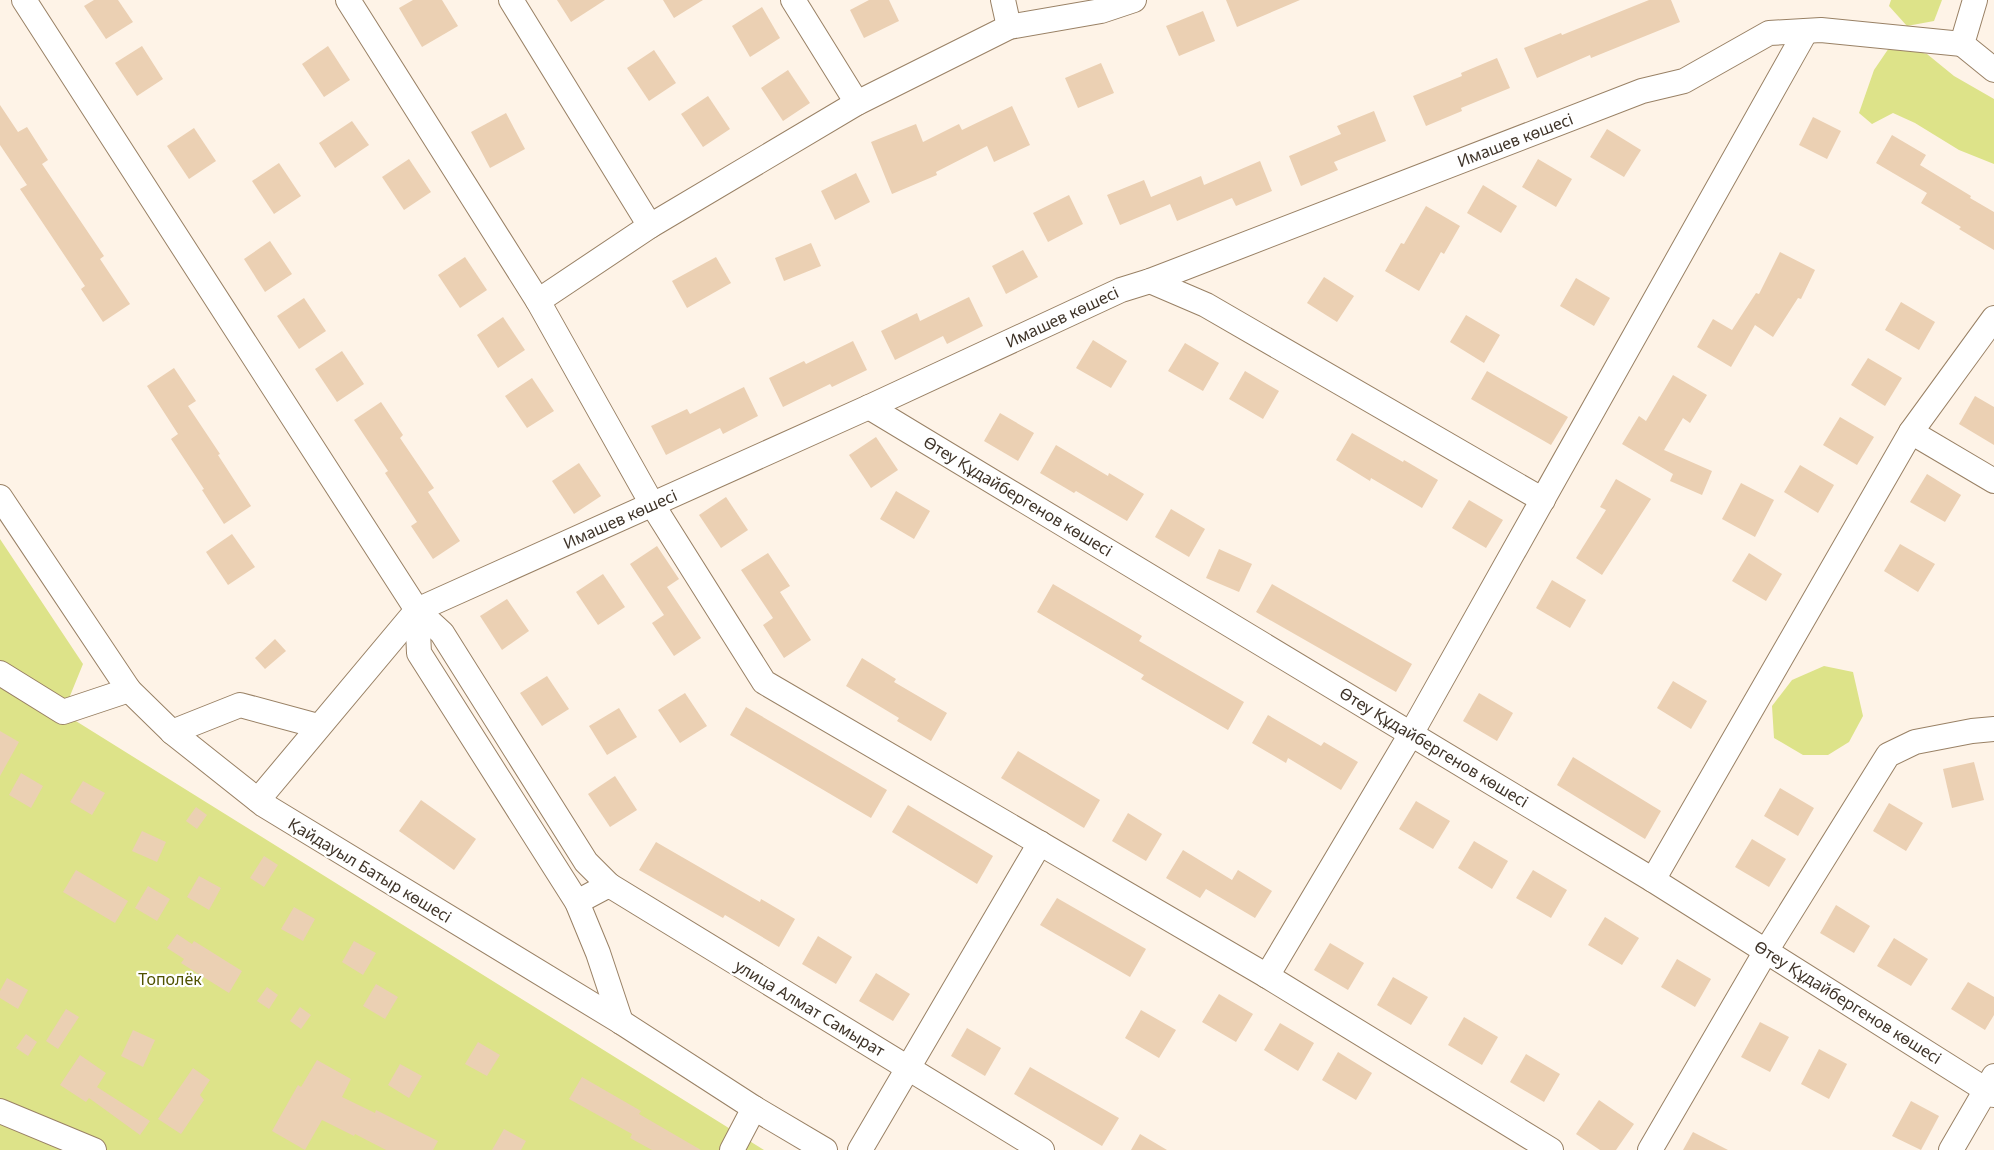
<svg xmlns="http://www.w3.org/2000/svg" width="1994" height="1150" font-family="'Noto Sans',sans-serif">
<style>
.green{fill:#dde389}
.building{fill:#ebd0b3}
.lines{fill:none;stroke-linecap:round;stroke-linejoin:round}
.minor-casing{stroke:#998165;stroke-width:26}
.minor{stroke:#fff;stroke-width:24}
.labels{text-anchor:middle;stroke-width:4.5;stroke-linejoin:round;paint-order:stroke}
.street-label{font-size:16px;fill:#3f3429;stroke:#fff}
.park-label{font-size:16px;fill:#505201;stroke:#fff}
</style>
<rect width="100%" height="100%" fill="#fef3e7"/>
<g class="green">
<polygon points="1891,0 1942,0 1934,21 1907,26 1889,6"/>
<polygon points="1891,45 1927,54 1954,76 1994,99 1994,164 1959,150 1915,123 1893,113 1872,124 1859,113 1874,70"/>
<polygon points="0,539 83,664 63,713 764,1150 0,1150"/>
<polygon points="1824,666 1853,672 1863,716 1849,742 1828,755 1803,755 1774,738 1772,706 1792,680"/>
</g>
<g class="building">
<polygon points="94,0 118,0 133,22 106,39 84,6"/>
<polygon points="413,0 442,0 458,26 422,47 399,8"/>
<polygon points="557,0 605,0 571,22"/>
<polygon points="663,0 703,0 674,18"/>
<polygon points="869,0 889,0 899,21 864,38 850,10"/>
<polygon points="1226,0 1300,0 1237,27"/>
<polygon points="1649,0 1671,0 1680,22 1591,58 1590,55 1537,78 1524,48 1561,33 1562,35"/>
<polygon points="762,7 780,38 750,57 732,26"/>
<polygon points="1203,11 1215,41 1179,56 1166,26"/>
<polygon points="142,46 163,79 137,96 115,63"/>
<polygon points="328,46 350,80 324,97 302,64"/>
<polygon points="654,50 676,83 649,101 627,68"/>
<polygon points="1497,58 1510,88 1461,108 1462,111 1426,126 1413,96 1462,76 1461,73"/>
<polygon points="1101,63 1114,93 1078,108 1065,78"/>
<polygon points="788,70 810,103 783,121 761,88"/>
<polygon points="708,96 730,129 703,147 681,114"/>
<polygon points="0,105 18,132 27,127 48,160 42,164 104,256 100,259 130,304 103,322 81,289 85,286 20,189 27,185 0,145"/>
<polygon points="1012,106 1030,145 994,162 987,146 936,172 937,175 892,194 871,142 916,124 923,142 959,124 962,130"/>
<polygon points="1374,111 1386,141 1334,162 1338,170 1301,186 1289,156 1341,134 1337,126"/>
<polygon points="506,113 525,149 490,168 471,132"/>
<polygon points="1813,117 1841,131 1827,159 1799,145"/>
<polygon points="352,121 369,145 335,168 319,143"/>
<polygon points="194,128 216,161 189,179 167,146"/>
<polygon points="1607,129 1641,150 1624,177 1590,157"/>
<polygon points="1892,135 1926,155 1920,165 1971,196 1970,198 1994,212 1994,250 1959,229 1961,227 1921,203 1927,193 1876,163"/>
<polygon points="409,159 431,192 404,210 382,177"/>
<polygon points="1538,159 1572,179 1556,207 1522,187"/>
<polygon points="1260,161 1272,191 1236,206 1232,198 1177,221 1170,204 1120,225 1107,195 1144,180 1151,197 1201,176 1204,185"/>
<polygon points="279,163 301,196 274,214 252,181"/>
<polygon points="856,173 870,202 835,220 821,191"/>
<polygon points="1483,185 1517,206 1501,233 1467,213"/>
<polygon points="1069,195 1083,224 1048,242 1033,213"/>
<polygon points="1426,206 1460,226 1444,254 1441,252 1419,291 1385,271 1401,243 1404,244"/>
<polygon points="270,241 292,274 265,292 244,259"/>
<polygon points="811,243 821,266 784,281 775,258"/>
<polygon points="1023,250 1038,277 1006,294 992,266"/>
<polygon points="1780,252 1815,270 1801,299 1798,298 1773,337 1755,325 1731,367 1697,347 1713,319 1732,330 1756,293 1759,294"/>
<polygon points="465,257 487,290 460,308 438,275"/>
<polygon points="716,257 731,283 687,308 672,281"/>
<polygon points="1324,277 1354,296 1337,322 1307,303"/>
<polygon points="1576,278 1610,298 1594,326 1560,306"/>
<polygon points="969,297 983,326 947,344 943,336 895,360 881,331 917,313 920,321"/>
<polygon points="304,298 326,331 299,349 277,316"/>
<polygon points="1901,302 1935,322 1919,350 1885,330"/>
<polygon points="1466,315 1500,335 1484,363 1450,342"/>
<polygon points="503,317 525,350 498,368 477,335"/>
<polygon points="1093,340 1127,361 1111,388 1076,368"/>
<polygon points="853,341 867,370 832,387 830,384 783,407 769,378 804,361 806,364"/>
<polygon points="1185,343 1219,363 1203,391 1168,371"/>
<polygon points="342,351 364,384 337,402 315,369"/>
<polygon points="1868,358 1902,378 1885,406 1851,385"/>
<polygon points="174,368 196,401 188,406 220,454 218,455 251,506 224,524 202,490 204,489 171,439 178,434 147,386"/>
<polygon points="1245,371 1279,391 1263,419 1229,399"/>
<polygon points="1487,371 1568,417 1551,445 1471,399"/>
<polygon points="1673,375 1707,395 1690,423 1683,418 1664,450 1712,471 1702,495 1670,481 1673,474 1622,444 1639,416 1646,421"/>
<polygon points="532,378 554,411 527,428 505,396"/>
<polygon points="744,387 758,416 723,434 720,428 666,455 651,426 687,409 690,414"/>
<polygon points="1975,396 1994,407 1994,445 1959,424"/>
<polygon points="381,402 403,435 400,438 434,488 428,492 460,541 433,559 411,526 417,522 385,473 388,471 354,420"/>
<polygon points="1000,413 1034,433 1018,461 984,441"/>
<polygon points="1840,417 1874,437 1857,465 1823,445"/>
<polygon points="1352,433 1403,462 1404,460 1438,480 1422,508 1371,478 1370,481 1336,460"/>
<polygon points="876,437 898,470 871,488 849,455"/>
<polygon points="1056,445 1108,476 1109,473 1144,494 1127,521 1076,491 1074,493 1040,473"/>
<polygon points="579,463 601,496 574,514 552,481"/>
<polygon points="1800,465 1834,485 1818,513 1784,492"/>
<polygon points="1927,474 1961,495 1945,522 1910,502"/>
<polygon points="1616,479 1651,499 1602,575 1576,558 1606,510 1600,507"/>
<polygon points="1741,483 1774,500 1755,537 1722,519"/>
<polygon points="896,491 930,511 914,539 880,519"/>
<polygon points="726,497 748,530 721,548 699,515"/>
<polygon points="1469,500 1503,520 1486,548 1452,528"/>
<polygon points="1171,509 1205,529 1189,557 1155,537"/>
<polygon points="232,534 255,567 228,585 206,552"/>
<polygon points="1900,544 1935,564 1918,592 1884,571"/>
<polygon points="657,546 679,579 667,587 701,638 674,656 652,623 664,615 630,564"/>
<polygon points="1219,549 1252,564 1239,592 1206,578"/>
<polygon points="768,553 790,586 780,592 811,640 784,658 763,625 773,618 741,570"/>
<polygon points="1749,553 1782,574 1766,601 1732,581"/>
<polygon points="603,574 625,607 598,625 576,592"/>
<polygon points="1552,580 1586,600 1570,628 1536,608"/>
<polygon points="1053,584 1142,636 1139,641 1244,702 1228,730 1141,679 1144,675 1037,612"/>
<polygon points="1272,584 1412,664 1396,692 1256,612"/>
<polygon points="507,599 529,631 502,650 480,616"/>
<polygon points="275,639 286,651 265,669 255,658"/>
<polygon points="862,658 896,679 894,682 947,713 931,741 897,721 899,718 846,686"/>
<polygon points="547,676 569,709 542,726 520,693"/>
<polygon points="1673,681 1707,701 1691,729 1657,708"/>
<polygon points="685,693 707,726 680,743 658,710"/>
<polygon points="1479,693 1513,713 1497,741 1463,721"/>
<polygon points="746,707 887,790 871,818 730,735"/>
<polygon points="619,708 637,737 607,755 589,726"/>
<polygon points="1268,715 1321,746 1324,742 1358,762 1341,790 1288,758 1286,763 1252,743"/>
<polygon points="0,731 19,742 0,776"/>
<polygon points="1018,751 1100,800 1084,828 1001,778"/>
<polygon points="1573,757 1661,811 1645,839 1557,785"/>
<polygon points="1974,762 1984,800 1952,808 1943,769"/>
<polygon points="21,773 43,786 31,808 9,795"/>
<polygon points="615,776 637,810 610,827 588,794"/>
<polygon points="83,781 105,793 92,815 70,802"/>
<polygon points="1780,788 1814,808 1798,836 1764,816"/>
<polygon points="421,800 476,839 454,870 399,831"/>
<polygon points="1416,801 1450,821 1433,849 1399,829"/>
<polygon points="1889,803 1923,823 1906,851 1873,831"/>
<polygon points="908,805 993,856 977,884 892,832"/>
<polygon points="196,807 207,815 197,829 186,821"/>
<polygon points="1128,813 1162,834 1146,861 1112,841"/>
<polygon points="142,831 166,842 157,862 132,851"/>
<polygon points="1752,839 1786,859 1769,887 1735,867"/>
<polygon points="1474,841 1508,861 1492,889 1458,868"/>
<polygon points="656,842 760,902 761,899 795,919 779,947 725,915 723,918 639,870"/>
<polygon points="1183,850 1232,880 1238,870 1272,891 1255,918 1206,889 1200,898 1166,878"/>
<polygon points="264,856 278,865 264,887 250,878"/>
<polygon points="76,870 128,901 115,923 63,892"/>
<polygon points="1533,870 1567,890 1551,918 1516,898"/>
<polygon points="199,876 221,888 209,910 187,897"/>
<polygon points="148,886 170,899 157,921 135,908"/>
<polygon points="1057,898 1146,949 1130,977 1040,925"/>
<polygon points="1836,905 1870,926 1854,953 1820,933"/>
<polygon points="294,907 315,919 303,941 281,929"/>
<polygon points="1605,917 1639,938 1622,965 1588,945"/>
<polygon points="177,934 192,944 194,941 242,971 229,993 181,963 184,959 167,948"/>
<polygon points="818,936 852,957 836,984 802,964"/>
<polygon points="1894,938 1928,959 1911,986 1877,966"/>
<polygon points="354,941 376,953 363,975 342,962"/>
<polygon points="1330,943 1364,963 1348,990 1314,970"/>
<polygon points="1677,959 1711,979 1695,1007 1661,987"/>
<polygon points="876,973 910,994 893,1021 859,1001"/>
<polygon points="1393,977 1428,997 1411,1025 1377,1005"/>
<polygon points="7,978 28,990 18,1009 0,998 0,991"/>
<polygon points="1968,982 1994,997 1994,1015 1985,1030 1951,1009"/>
<polygon points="376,984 398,997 385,1019 363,1006"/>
<polygon points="267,987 278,995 269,1009 257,1001"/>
<polygon points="1219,994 1253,1014 1236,1042 1202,1022"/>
<polygon points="300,1007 311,1015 301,1029 290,1021"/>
<polygon points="66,1009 79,1017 58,1049 46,1041"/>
<polygon points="1141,1010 1176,1030 1159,1058 1125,1038"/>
<polygon points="1464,1017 1498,1037 1482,1065 1448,1045"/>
<polygon points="1760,1022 1789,1037 1770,1072 1741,1057"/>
<polygon points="1280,1023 1314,1043 1298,1071 1264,1050"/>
<polygon points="967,1028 1001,1048 985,1076 951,1056"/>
<polygon points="133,1030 155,1040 143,1067 121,1056"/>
<polygon points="26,1034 37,1042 28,1056 16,1048"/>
<polygon points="478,1042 500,1055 487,1076 465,1064"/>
<polygon points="1819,1049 1847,1064 1829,1099 1801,1084"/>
<polygon points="1338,1052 1372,1073 1356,1100 1322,1080"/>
<polygon points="1526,1054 1560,1074 1544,1102 1510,1082"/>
<polygon points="80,1055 106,1073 97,1087 150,1121 140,1135 89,1098 86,1102 60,1085"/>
<polygon points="317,1060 351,1079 342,1097 375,1113 376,1110 438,1141 433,1150 386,1150 355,1134 354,1136 322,1120 305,1150 272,1131 298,1085 301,1087"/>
<polygon points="400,1064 422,1076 409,1098 388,1085"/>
<polygon points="1030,1067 1119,1118 1102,1146 1014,1094"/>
<polygon points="193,1068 210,1080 200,1095 204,1100 181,1134 158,1119"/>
<polygon points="582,1077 641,1111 639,1114 701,1150 652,1150 630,1138 632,1134 569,1099"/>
<polygon points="1599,1100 1634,1124 1616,1150 1600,1150 1576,1134"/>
<polygon points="1911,1101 1939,1116 1921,1150 1892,1136"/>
<polygon points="504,1129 526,1141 521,1150 492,1150"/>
<polygon points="1693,1132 1728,1150 1683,1150"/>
<polygon points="1140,1134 1167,1150 1131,1150"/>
</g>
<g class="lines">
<defs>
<g id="minor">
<polyline points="24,0 417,610 419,653 577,902 598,953 621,1022"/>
<polyline points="348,0 538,301 652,504 764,682 1267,976 1551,1150"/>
<polyline points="511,0 650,226 538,301"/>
<polyline points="793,0 857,103"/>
<polyline points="1003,0 1009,27"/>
<polyline points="1975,0 1962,44 1994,70"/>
<polyline points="650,226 857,103 1009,27 1101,11 1134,0"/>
<polyline points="1150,281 1206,305 1543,500"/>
<polyline points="869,407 1653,880 1994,1095"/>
<polyline points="1911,432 1994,481"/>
<polyline points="0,497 129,690 172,732 264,805 621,1022 754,1108 825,1150"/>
<polyline points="417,610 442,633 586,862 609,885"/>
<polyline points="0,673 63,712 129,690"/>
<polyline points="172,732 240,705 318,726"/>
<polyline points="258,800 417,610 869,407 1121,290 1150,281 1642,91 1684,81 1769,33 1821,30 1962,44"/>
<polyline points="1653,880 1911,432 1994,318"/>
<polyline points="577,902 609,885 1042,1150"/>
<polyline points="1267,976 1411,734 1806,31"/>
<polyline points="0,1111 94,1150"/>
<polyline points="732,1150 754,1108"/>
<polyline points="860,1150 1040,843"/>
<polyline points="1650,1150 1766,951 1888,755 1915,742 1972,731 1994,729"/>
<polyline points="1951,1150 1994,1076"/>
</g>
</defs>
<use href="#minor" class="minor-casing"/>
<use href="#minor" class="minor"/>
</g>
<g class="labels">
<g class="street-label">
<text transform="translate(1515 140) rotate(-21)" y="6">Имашев көшесі</text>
<text transform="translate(1062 317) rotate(-25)" y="6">Имашев көшесі</text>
<text transform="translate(1018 496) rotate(31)" y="6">Өтеу Құдайбергенов көшесі</text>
<text transform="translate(620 519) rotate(-24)" y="6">Имашев көшесі</text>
<text transform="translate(1434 747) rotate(31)" y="6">Өтеу Құдайбергенов көшесі</text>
<text transform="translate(370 870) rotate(31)" y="6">Қайдауыл Батыр көшесі</text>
<text transform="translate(1848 1002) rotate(32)" y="6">Өтеу Құдайбергенов көшесі</text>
<text transform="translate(810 1008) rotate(31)" y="6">улица Алмат Самырат</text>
</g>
<g class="park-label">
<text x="170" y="985">Тополёк</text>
</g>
</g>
</svg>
